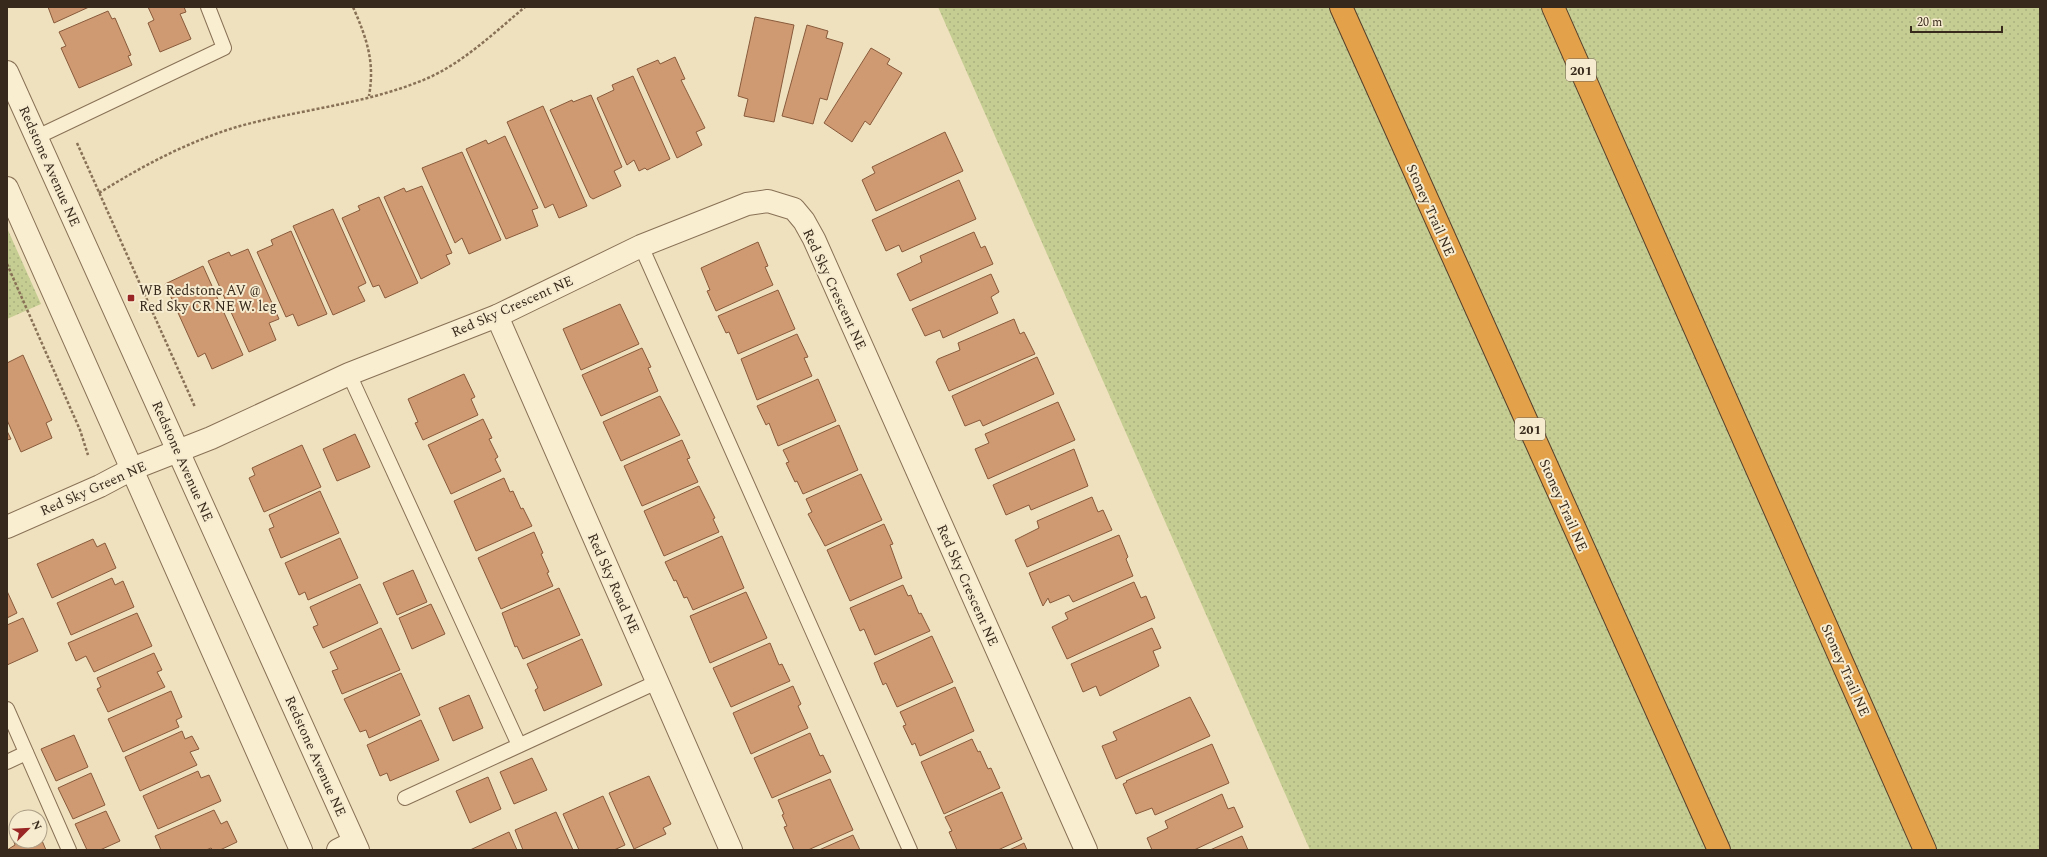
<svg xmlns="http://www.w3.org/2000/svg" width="2047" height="857" font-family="Spectral,serif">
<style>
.grass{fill:url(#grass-dots)}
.building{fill:#cf9a72;stroke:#885a3b}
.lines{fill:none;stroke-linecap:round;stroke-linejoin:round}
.service-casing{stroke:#887156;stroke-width:16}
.minor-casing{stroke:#887156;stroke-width:24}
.tertiary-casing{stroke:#887156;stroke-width:24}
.motorway-casing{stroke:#553f2b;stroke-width:24}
.path{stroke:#887156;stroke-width:2.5;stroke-dasharray:3 2;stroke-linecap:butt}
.service{stroke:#faeed1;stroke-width:14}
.minor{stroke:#faeed1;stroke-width:22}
.tertiary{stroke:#faeed1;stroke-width:22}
.motorway{stroke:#e3a14a;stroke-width:22}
.poi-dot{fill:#992524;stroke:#f6ebce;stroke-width:1.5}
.labels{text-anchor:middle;stroke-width:4;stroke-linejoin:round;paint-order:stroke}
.shield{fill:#f6ebce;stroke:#706351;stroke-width:1}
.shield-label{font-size:13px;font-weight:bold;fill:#37291b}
.street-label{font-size:14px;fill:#37291b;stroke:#f6ebce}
.poi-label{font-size:14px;fill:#37291b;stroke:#f6ebce;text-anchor:start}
</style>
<defs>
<pattern id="grass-dots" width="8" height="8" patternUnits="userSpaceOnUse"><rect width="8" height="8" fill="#c6cd92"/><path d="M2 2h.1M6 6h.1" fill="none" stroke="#abb07d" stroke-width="1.8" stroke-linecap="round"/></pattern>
</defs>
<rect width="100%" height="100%" fill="#efe1be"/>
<g class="grass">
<polygon points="938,7 2040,7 2040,850 1310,850"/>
<polygon points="7,228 41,304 7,319"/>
</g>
<g class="building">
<polygon points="48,7 89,7 54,23"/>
<polygon points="148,7 184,7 186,12 180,14 191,39 160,52 148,23 154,20"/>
<polygon points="108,11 112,19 115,18 131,55 128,56 132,65 79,88 61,48 66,46 59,32"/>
<polygon points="755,17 794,25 774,122 744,116 748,99 738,96"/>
<polygon points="807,25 828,31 826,38 843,43 827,100 820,98 813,124 782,116"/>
<polygon points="871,48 890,59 887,64 902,73 870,125 865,121 852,142 824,123"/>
<polygon points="675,57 685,79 681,80 705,128 696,132 702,145 677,158 637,69 658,60 660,64"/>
<polygon points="633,76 670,159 647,170 645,168 639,171 634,160 627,165 597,98 614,90 612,85"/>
<polygon points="591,95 622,167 614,171 621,186 593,199 590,197 550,110 572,100 573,102"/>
<polygon points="543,106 587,206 559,218 553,204 545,208 507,122"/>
<polygon points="945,132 963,171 876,211 862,180 875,173 872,167"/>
<polygon points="505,136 538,208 532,210 538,226 506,239 466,149 486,140 488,144"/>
<polygon points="462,152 501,240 469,254 462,238 455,243 422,168"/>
<polygon points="959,180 976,219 902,252 899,245 886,251 872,220"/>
<polygon points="422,186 452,253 446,255 450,264 421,279 384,197 404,188 406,192"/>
<polygon points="379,197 418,283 385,298 379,285 373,287 342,218 360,210 358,206"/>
<polygon points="333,209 366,283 358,287 365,301 333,315 293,226"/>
<polygon points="291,231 327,314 298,326 293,314 286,317 257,252 273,245 271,240"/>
<polygon points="974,232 981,248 985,246 993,264 910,301 897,274 922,262 920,256"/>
<polygon points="758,242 768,266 765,267 773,285 716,311 707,291 710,290 701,268"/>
<polygon points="248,249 279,319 269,323 276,340 249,352 208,261 229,252 231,256"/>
<polygon points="203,266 243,355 212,369 205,353 198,357 165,284"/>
<polygon points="991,274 999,292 991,297 998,313 943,338 940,330 925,336 912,309"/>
<polygon points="778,290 795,329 738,354 729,332 726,333 718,316"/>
<polygon points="620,304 639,344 581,370 563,329"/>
<polygon points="1014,319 1020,334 1024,332 1035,354 949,391 936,362 938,359 960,350 958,343"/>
<polygon points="797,334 808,357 804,358 812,376 757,400 741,359"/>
<polygon points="642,348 651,367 648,368 658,391 601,416 582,375"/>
<polygon points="23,355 52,420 46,423 52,438 21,452 7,420 7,363"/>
<polygon points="1037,357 1054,394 983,426 980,420 965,426 952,396"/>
<polygon points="464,374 475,397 471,399 478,415 423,440 415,423 418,422 408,399"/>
<polygon points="818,379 836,421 778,446 769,423 766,425 757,406"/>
<polygon points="660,396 680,435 621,461 603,422"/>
<polygon points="1058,402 1075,440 988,479 975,449 989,443 985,434"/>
<polygon points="483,419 492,438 489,439 498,457 495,459 501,471 451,494 428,445"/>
<polygon points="839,425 858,470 803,494 797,481 795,482 786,463 789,462 783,450"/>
<polygon points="7,431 11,439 7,440"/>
<polygon points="355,434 370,467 337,481 323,449"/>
<polygon points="682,440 690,458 687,459 698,482 642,506 624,466"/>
<polygon points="302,445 321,487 264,512 249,478 255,475 252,468"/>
<polygon points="1074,449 1088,486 1031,510 1029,505 1006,515 993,485"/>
<polygon points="861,474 882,520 825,546 808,514 812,512 806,499"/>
<polygon points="504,478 510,492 513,491 521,509 523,508 532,526 476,551 454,501"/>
<polygon points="699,486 715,518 713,519 719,532 664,556 644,511"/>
<polygon points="320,491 339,533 281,558 269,529 274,527 269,515"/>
<polygon points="1092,497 1098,512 1103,510 1112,530 1027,567 1015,540 1039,528 1037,521"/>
<polygon points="884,524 893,544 890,545 902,578 850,601 827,550"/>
<polygon points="534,532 543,553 541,554 549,572 547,573 553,586 501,609 478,558"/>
<polygon points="1119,535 1128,557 1126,559 1133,576 1073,602 1069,595 1050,603 1048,598 1043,606 1029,573"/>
<polygon points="722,536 744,588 693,610 687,597 684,598 676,580 674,581 665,562"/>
<polygon points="340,538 358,578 308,600 305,592 299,595 285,563"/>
<polygon points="93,539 97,547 105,543 116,568 52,598 37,564"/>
<polygon points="413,570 427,602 397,615 383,583"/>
<polygon points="112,578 115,585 123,581 134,607 71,635 57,603"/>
<polygon points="1134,582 1141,598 1146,596 1155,618 1067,659 1052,627 1068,619 1065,613"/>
<polygon points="360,584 378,623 323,648 313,627 318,625 310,607"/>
<polygon points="903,585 908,596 911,595 919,614 921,613 930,631 875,655 864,629 860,631 850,608"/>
<polygon points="559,588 580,635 523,659 517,646 515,647 502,613"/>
<polygon points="7,591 17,613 7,618"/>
<polygon points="746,592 767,638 710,663 690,616"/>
<polygon points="431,604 445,634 412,649 399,618"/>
<polygon points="137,613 152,646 94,672 86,656 76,661 68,643"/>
<polygon points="23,618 38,651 7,665 7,625"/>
<polygon points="381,628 400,670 342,694 332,671 338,669 330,652"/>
<polygon points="1152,628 1161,648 1153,651 1159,666 1100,696 1096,686 1083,692 1071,664"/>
<polygon points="932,636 953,682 897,707 886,683 883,685 874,663"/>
<polygon points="582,639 602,685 544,711 535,690 538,688 527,664"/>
<polygon points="770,643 779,665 782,664 790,681 731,707 713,668"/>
<polygon points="154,653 162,670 157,672 165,687 108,712 97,689 101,687 97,678"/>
<polygon points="401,673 420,715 369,738 366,730 360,732 344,699"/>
<polygon points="793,686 801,704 798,706 808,728 751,754 733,713"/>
<polygon points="955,687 974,731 920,756 915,743 912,745 903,726 906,725 900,712"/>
<polygon points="171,691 182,717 176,720 179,727 123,752 108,719"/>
<polygon points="469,695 483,728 453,741 439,708"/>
<polygon points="1190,697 1210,736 1116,779 1102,746 1117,740 1113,732"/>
<polygon points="421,720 439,760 390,781 387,773 380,776 367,745"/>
<polygon points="182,731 185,739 192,736 199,749 190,752 197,765 140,791 125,757"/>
<polygon points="810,733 820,756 823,755 831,772 772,798 754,758"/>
<polygon points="74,735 88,767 56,781 41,749"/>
<polygon points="972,739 978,752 980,751 988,769 991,768 1000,788 944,814 921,762"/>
<polygon points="1212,744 1229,783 1155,815 1152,808 1136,814 1123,784 1127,782 1126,781"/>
<polygon points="532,758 547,790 514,804 500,772"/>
<polygon points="198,771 201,778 209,775 221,801 158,829 143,796"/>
<polygon points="91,773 105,805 73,819 58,788"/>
<polygon points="649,776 671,824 663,828 666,834 634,849 609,793"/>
<polygon points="488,777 501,809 470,823 456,791"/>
<polygon points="830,779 853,830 808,850 794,850 784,827 787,826 782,815 784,814 778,800"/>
<polygon points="1002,792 1022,839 998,850 957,850 949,832 952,831 945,817"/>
<polygon points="1222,794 1228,809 1234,807 1243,827 1194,850 1152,850 1147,838 1168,828 1165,821"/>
<polygon points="603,796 625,845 614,850 579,850 563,814"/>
<polygon points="214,810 221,824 227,821 237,842 220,850 213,850 211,848 206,850 161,850 155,836"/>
<polygon points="106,811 120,841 100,850 87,850 75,824"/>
<polygon points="556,812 573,850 523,850 515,830"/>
<polygon points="509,832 517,850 470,850"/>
<polygon points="853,835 860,850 819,850"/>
<polygon points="40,836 46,850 7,850 15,845 13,839 16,838 16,841 40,841"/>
<polygon points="1242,836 1248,850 1210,850"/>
<polygon points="1024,843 1027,850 1009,850 1018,846"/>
</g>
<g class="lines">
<defs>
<g id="service">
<polyline points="37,137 224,48 208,7"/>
<polyline points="641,246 910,850"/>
<polyline points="349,374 519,745"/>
<polyline points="7,709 69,850"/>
<polyline points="7,762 26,753"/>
<polyline points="405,798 657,682"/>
</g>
<g id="minor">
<polyline points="497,316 731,850"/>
<polyline points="7,527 100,486 132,469 211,438 349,374 497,316 641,246 747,204 768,201 794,209 804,221 814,239 1086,850"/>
<polyline points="338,850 354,842"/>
</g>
<g id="tertiary">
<polyline points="7,72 358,850"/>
<polyline points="7,188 301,850"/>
</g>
<g id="motorway">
<polyline points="1341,7 1719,850"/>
<polyline points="1553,7 1925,850"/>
</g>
</defs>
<use href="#service" class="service-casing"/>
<use href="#minor" class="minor-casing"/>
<use href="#tertiary" class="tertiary-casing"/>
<use href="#motorway" class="motorway-casing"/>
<g class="path">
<path d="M 353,7 C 367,39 375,62 369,96"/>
<polyline points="77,143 195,407"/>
<path d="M 99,193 C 144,165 189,141 240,126 C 302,109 368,104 428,78 C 464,62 495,32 525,7"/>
<polyline points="7,264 80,430 88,455"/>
</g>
<use href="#service" class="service"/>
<use href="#minor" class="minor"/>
<use href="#tertiary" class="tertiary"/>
<use href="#motorway" class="motorway"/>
</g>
<rect class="poi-dot" x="127" y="294" width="8" height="8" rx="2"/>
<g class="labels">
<g class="shield">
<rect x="1566" y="59" width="30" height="22" rx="3"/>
<rect x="1515" y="418" width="30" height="22" rx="3"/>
</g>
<g class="shield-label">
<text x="1581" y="75">201</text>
<text x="1530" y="434">201</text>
</g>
<g class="street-label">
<text transform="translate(50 166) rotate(66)" y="5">Redstone Avenue NE</text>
<text transform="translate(1431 210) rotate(66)" y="5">Stoney Trail NE</text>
<text transform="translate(835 289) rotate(65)" y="5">Red Sky Crescent NE</text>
<text transform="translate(512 306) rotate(-24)" y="5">Red Sky Crescent NE</text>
<text transform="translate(183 461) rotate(66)" y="5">Redstone Avenue NE</text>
<text transform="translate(93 488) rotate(-24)" y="5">Red Sky Green NE</text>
<text transform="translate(1564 505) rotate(66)" y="5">Stoney Trail NE</text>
<text transform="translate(614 583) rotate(66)" y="5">Red Sky Road NE</text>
<text transform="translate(968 585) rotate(66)" y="5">Red Sky Crescent NE</text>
<text transform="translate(1846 670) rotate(66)" y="5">Stoney Trail NE</text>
<text transform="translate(316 756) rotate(66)" y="5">Redstone Avenue NE</text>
</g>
<g class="poi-label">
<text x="139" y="295">WB Redstone AV @<tspan x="139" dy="16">Red Sky CR NE W. leg</tspan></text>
</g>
</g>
<rect width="2047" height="857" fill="none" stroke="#37291b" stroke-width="16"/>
<g transform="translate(28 829) rotate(66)"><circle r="19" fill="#f6ebce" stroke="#aa9d86"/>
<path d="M0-3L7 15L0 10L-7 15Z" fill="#992524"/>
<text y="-6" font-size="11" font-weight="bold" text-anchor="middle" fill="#37291b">N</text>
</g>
<path d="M1911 26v6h91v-6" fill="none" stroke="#37291b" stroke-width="2"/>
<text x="1917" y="26" font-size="12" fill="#37291b" stroke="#f6ebce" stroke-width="3" paint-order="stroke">20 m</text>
</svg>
